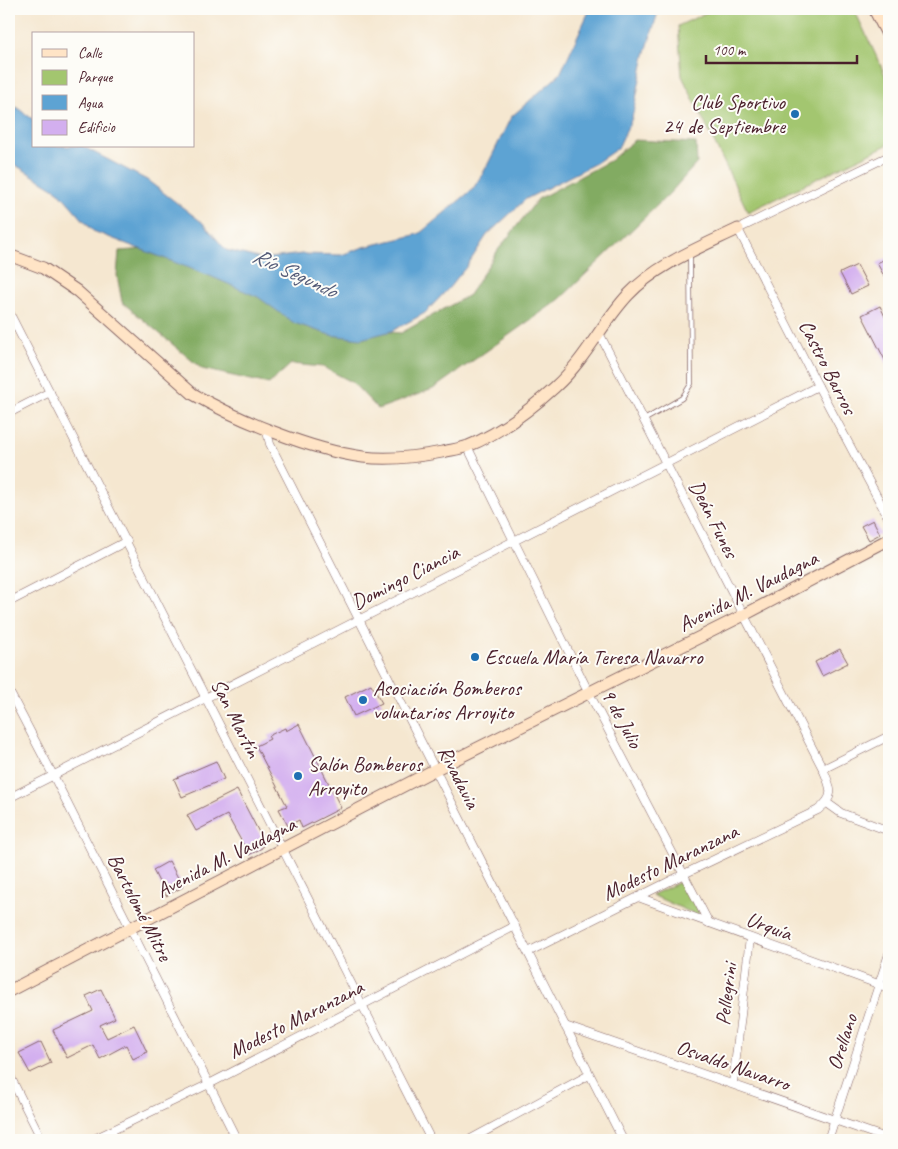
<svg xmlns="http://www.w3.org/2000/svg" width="898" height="1149" font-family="Caveat,sans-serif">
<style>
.green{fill:#a3c66f;stroke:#76724d}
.forest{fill:#82ab62;stroke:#666546}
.water{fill:#5da3d3;stroke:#54617f}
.building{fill:#d3afef}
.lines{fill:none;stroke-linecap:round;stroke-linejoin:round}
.lane-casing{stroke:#866565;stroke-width:5.5}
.street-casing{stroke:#866565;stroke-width:9}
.secondary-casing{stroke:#866565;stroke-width:13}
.lane{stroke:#fff;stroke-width:4}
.street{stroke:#fff;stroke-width:8}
.secondary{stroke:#ffe4c6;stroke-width:11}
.poi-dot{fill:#1f6fb2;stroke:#fdfcf7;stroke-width:2}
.labels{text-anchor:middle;stroke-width:4;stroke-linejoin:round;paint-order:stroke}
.poi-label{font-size:21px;fill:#4a1f2b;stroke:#fdfcf7;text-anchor:start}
.street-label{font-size:21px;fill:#4a1f2b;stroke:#fdfcf7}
.water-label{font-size:22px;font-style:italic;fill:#535a77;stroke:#fdfcf7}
</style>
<rect width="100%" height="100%" fill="#fdfcf7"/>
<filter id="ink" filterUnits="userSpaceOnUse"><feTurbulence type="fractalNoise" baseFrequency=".02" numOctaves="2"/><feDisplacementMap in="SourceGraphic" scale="10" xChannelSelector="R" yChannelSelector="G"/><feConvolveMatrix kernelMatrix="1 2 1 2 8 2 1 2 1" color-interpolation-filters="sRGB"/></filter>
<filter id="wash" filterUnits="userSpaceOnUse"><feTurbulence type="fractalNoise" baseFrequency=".0096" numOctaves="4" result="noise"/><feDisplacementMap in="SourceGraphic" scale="20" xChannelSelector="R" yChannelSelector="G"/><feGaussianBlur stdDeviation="1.12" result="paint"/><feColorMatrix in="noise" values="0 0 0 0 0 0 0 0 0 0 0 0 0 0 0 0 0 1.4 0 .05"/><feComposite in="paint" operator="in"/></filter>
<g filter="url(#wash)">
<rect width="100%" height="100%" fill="#f5e7d0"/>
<g class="green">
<polygon points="714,9 854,9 889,83 889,144 748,212 682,76 678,26"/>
<polygon points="684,880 701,917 652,895"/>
</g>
<polygon class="forest" points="634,140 696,143 697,163 669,194 560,299 433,389 378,409 352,382 323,367 291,364 269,384 202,369 122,302 117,275 119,251 160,248 340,327 401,333 469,295 498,250 538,199 611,160"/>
<polygon class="water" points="590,9 659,9 645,55 632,118 618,148 596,163 526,199 487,235 467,266 448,289 425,313 392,331 361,339 330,335 294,323 258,297 210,276 93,231 58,191 9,161 9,102 34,120 34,146 82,146 147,180 203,223 226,250 262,259 302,254 341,255 364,247 419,234 473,189 487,166 511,117 560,74"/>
<g id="blocks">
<g class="building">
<polygon points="889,257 889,276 885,278 877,263"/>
<polygon points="857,265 868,286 851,294 840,273"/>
<polygon points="880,306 889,325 889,368 862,315"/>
<polygon points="873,520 880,534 869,540 861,526"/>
<polygon points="840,649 848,663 822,676 815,662"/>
<polygon points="371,684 382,703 354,716 345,697"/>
<polygon points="299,724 341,808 302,828 299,820 288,826 279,809 287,806 256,746 270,739 268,736 285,728 286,731"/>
<polygon points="216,761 224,779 182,797 174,779"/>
<polygon points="237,790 263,840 262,848 249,855 227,815 196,831 187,815"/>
<polygon points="169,861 183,887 166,896 153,870"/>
<polygon points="101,989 115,1018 100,1025 107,1038 134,1025 147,1052 133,1059 126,1045 100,1059 93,1045 67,1058 53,1030 93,1011 86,996"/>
<polygon points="41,1042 51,1063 30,1073 19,1053"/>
</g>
</g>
</g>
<g filter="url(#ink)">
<use href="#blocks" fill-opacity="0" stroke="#866565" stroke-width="1"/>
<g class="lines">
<defs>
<polyline id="lane" points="644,420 682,398 691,384 690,255"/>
<g id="street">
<polyline points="889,156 738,229 818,386 889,519"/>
<polyline points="9,312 431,1140"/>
<polyline points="9,413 50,392"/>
<polyline points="266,428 270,444 623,1140"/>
<polyline points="467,446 589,693 709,923"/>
<polyline points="9,602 127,541"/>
<polyline points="9,691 53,775 237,1140"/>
<polyline points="823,769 889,736"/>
<polyline points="9,798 818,386"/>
<polyline points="827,803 841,813 889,831"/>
<polyline points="638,897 889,988"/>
<path d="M 528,952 L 684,874 L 818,810 C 836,796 831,788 823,769 L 599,333"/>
<polyline points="565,1026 889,1139"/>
<polyline points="9,1074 42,1140"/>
<polyline points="733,1083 750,938"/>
<polyline points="92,1140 209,1084 515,926"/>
<polyline points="469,1140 589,1075"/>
<polyline points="828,1140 889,954"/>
</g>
<g id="secondary">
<polyline points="874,9 889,38"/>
<path d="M 9,255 L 43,268 L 77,291 L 193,394 C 238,420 311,450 363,457 C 388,460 417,457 442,452 C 450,450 460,449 468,446 C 500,433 530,410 555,387 C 586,359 601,324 628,295 C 657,264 701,247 738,229"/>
<polyline points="9,991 436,769 744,615 889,539"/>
</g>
</defs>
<use href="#lane" class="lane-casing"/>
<use href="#street" class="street-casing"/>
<use href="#secondary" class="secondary-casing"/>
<use href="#lane" class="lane"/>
<use href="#street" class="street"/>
<use href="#secondary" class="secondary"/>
</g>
</g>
<g class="poi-dot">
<circle cx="795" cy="114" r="5"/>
<circle cx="475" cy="657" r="5"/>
<circle cx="363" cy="700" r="5"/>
<circle cx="298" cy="776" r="5"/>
</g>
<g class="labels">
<g class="poi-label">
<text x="785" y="109" text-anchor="end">Club Sportivo<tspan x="785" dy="24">24 de Septiembre</tspan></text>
<text x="485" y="664">Escuela María Teresa Navarro</text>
<text x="373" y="695">Asociación Bomberos<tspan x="373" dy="24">voluntarios Arroyito</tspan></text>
<text x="308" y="771">Salón Bomberos<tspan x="308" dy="24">Arroyito</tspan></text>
</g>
<g class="street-label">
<text transform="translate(828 367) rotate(63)" y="7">Castro Barros</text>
<text transform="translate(714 519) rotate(63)" y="7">Deán Funes</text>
<text transform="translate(405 577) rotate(-27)" y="7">Domingo Ciancia</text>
<text transform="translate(748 591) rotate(-27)" y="7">Avenida M. Vaudagna</text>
<text transform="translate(236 718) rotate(63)" y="7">San Martín</text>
<text transform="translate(622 718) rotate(62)" y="7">9 de Julio</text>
<text transform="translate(459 777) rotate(63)" y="7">Rivadavia</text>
<text transform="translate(226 857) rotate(-27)" y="7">Avenida M. Vaudagna</text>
<text transform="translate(670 862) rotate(-26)" y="7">Modesto Maranzana</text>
<text transform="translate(140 907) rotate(63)" y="7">Bartolomé Mitre</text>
<text transform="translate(769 926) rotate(20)" y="7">Urquía</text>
<text transform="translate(726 994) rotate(-83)" y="7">Pellegrini</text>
<text transform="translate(296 1019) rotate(-27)" y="7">Modesto Maranzana</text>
<text transform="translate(842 1042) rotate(-72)" y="7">Orellano</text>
<text transform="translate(733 1065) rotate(19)" y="7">Osvaldo Navarro</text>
</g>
<g class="water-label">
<text transform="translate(295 272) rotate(25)" y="8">Río Segundo</text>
</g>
</g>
<rect width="898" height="1149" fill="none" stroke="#fdfcf7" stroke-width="30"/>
<rect x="32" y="32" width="162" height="115" fill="#fdfcf7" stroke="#b5a4a5"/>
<rect x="42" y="49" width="25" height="8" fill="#ffe4c6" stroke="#b5a4a5"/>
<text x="78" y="58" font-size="15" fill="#4a1f2b">Calle</text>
<rect x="42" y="70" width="25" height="15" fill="#a3c66f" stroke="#b5a4a5"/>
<text x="78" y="82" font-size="15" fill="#4a1f2b">Parque</text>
<rect x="42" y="95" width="25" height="15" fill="#5da3d3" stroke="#b5a4a5"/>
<text x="78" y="108" font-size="15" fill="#4a1f2b">Agua</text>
<rect x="42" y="120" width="25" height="15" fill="#d3afef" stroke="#b5a4a5"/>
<text x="78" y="132" font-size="15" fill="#4a1f2b">Edificio</text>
<path d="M706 55v8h151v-8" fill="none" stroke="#4a1f2b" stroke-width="2.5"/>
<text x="713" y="55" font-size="15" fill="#4a1f2b" stroke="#fdfcf7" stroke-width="4" paint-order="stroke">100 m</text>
</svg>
